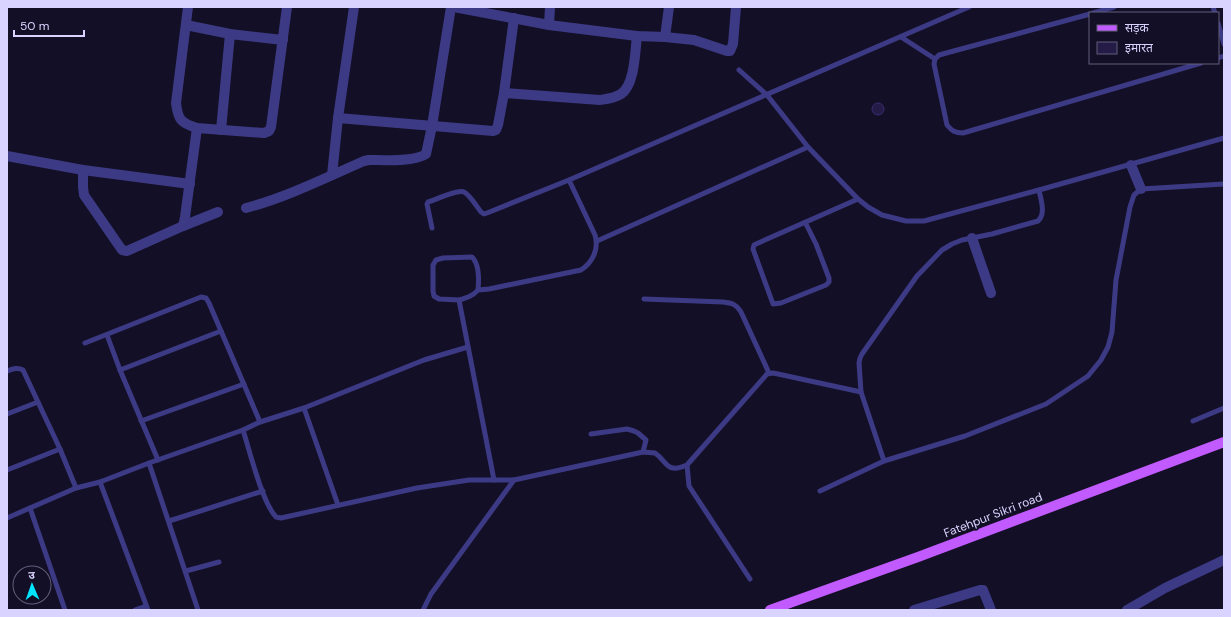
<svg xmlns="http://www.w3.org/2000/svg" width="1231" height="617" font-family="'DM Sans','Noto Sans Devanagari',sans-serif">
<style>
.building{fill:#241b47;stroke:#3b2d73}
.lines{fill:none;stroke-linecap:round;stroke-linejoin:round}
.lane{stroke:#3d3a85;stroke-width:5}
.street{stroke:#3d3a85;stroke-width:10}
.primary{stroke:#c25bff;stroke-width:10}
.labels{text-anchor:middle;stroke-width:4;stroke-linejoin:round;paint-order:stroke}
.street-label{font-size:12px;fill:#d9d4ff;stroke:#130f26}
</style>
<rect width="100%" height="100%" fill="#130f26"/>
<circle class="building" cx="878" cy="109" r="6"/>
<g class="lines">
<g class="lane">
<polyline points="1213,7 1215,13"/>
<polyline points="1093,13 1114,7"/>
<path d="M 1090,14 L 939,55 L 935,59 L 934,64 L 947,125 C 952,131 955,133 963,133 L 1201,63"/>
<polyline points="1218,23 1224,44"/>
<polyline points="901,37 935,59"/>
<polyline points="1218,58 1224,56"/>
<polyline points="739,70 767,95 808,147 858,199 868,207 882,215 906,221 924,221 1039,190 1224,138"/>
<polyline points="569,180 969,7"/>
<polyline points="805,222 816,244 829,278 829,282 826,285 781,303 773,304 753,249 754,245 756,244 858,199"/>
<path d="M 432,228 L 427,204 L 428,202 C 435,200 458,189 464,192 C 470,195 477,207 481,212 L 484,214 L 487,213 L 569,180 L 595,235 C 599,249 593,262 581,270 L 489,289 L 478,290 C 473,296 466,298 459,300"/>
<polyline points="597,241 808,147"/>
<path d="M 478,290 C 479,280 479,264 472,257 L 443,258 L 436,260 L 433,265 L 433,291 L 434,296 L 439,299 L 459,300 L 494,480"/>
<path d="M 644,299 L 723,302 C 732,303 736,304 741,312 L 769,373"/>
<polyline points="107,335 120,370 158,460"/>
<polyline points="85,343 201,297 206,298 209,303 260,422"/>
<polyline points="120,370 221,331"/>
<path d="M 7,371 C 13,369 17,367 23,370 L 60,449 L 76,488"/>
<polyline points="304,408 338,505"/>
<polyline points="7,414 38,402"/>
<polyline points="141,421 244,384"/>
<polyline points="1193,421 1224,408"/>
<path d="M 243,430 C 250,452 262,502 276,517 L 281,518 L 417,488 L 469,480 L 514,480 L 643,452"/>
<path d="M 591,434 L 627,429 L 634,431 L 638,433 L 646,440 L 643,452 L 655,453 C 668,462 666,474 687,465 L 767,374 L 773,373 L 778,374 L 861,392"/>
<polyline points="884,461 965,436 1046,404 1088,376 1101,360 1108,347 1112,332 1116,280 1130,207 1134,195 1141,189 1224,184"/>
<polyline points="149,463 198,610"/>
<polyline points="687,465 689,486 750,579"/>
<polyline points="7,470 60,449"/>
<polyline points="100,482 148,610"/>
<path d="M 820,491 L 884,461 L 861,392 L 859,363 L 860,358 L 862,354 L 917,276 L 942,250 L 952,244 L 962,240 L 992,234 L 1038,221 C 1046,214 1041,200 1039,190"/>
<polyline points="30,508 65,610"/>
<polyline points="7,518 76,488 100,482 149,463 243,430 260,422 304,408 424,360 468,347"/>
<polyline points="169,521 263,491"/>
<polyline points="186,571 219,562"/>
<polyline points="135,610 146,606"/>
<polyline points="423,610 431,594 514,480"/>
</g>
<g class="street">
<path d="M 188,7 L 176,103 C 178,120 181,123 197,128 L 264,133 L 269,131 L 271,127 L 287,7"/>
<polyline points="454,7 549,25 637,36 665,37 694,40 727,51 730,51 733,44 736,7"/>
<polyline points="186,25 230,34 283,40"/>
<polyline points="549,25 550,7"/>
<polyline points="665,37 669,7"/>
<path d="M 504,93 L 600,100 C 607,99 615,98 621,94 C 635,85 635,51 637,36"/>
<polyline points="338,118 493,131 496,130 498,125 504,93 514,18"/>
<polyline points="221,130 230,34"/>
<polyline points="7,156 83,170 190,184"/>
<polyline points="1131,165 1141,189"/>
<polyline points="83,170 83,187 84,195 122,250 127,251 183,226 218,212"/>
<polyline points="332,175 338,118 354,7"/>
<path d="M 246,208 C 287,197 325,178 364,161 L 369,160 C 383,160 415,162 426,154 L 432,126 L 451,7"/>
<polyline points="183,226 185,217 197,128"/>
<polyline points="972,238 991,293"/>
<polyline points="914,610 980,590 983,590 991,610"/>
<polyline points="1127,610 1165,588 1224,560"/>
</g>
<polyline class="primary" points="770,610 918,557 1224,442"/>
</g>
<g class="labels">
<g class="street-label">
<text transform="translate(993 515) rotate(-21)" y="4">Fatehpur Sikri road</text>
</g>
</g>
<rect width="1231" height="617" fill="none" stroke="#d9d4ff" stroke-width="16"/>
<rect x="1089" y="12" width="130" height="52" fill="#130f26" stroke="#625e7d"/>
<rect x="1097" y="25" width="20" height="6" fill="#c25bff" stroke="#625e7d"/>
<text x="1125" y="32" font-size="12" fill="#d9d4ff">सड़क</text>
<rect x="1097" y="42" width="20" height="12" fill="#241b47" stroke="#625e7d"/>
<text x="1125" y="52" font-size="12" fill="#d9d4ff">इमारत</text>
<g transform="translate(32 585) rotate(358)"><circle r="19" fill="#130f26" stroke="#625e7d"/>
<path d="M0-3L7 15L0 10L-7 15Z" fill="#00e5ff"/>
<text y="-6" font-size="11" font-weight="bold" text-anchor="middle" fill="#d9d4ff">उ</text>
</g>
<path d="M14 30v6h70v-6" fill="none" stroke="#d9d4ff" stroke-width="2"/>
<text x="20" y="30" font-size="12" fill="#d9d4ff" stroke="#130f26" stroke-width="3" paint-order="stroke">50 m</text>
</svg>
